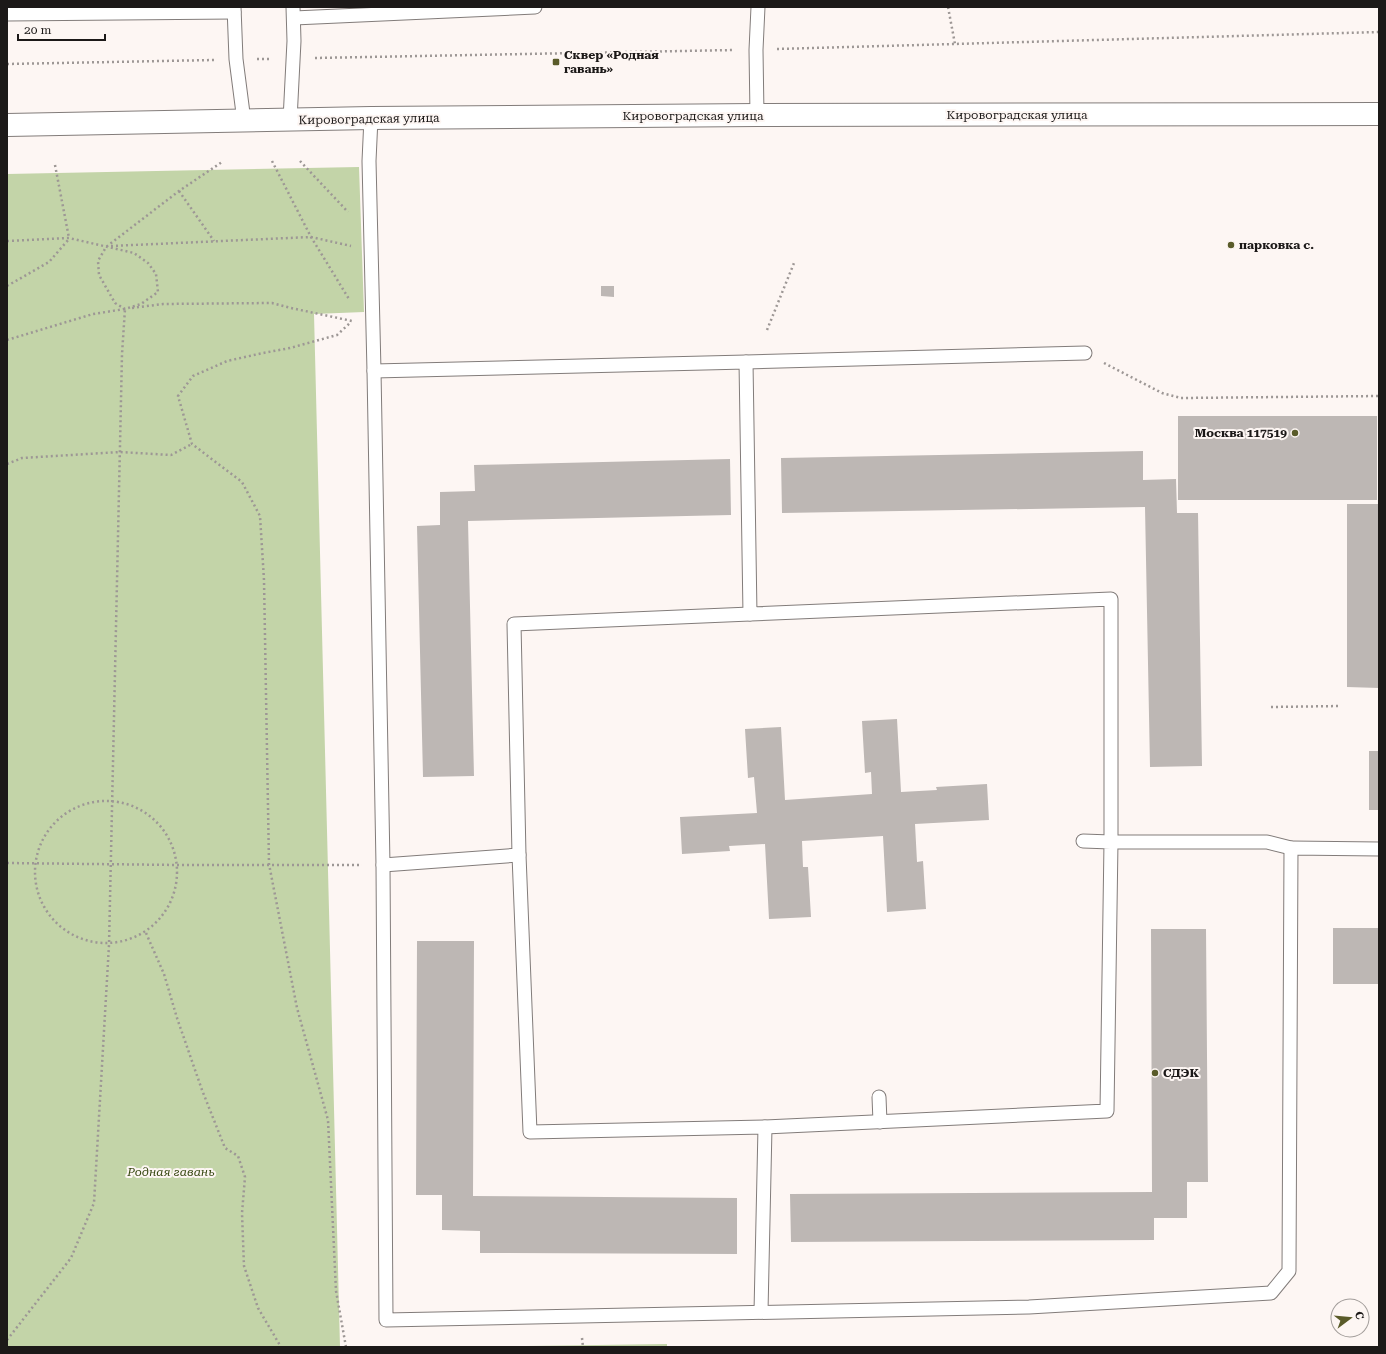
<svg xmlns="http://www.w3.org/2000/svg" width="1386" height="1354" font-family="'Roboto Serif',serif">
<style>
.green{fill:#c3d4a8}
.building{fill:#bdb7b4}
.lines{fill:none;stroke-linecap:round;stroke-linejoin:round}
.service-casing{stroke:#827c7a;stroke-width:15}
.tertiary-casing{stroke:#827c7a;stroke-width:24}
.path{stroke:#9d9795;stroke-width:2.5;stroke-dasharray:2 3;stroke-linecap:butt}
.service{stroke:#fff;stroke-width:13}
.tertiary{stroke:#fff;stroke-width:22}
.poi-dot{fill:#5a5b29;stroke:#fdf6f3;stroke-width:1.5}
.labels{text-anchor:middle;stroke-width:4;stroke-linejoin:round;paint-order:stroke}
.poi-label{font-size:12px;font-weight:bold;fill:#1c1918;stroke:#fdf6f3;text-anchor:start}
.street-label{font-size:12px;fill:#1c1918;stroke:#fdf6f3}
.park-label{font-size:12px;font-style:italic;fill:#34450e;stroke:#fdf6f3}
</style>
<rect width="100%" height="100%" fill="#fdf6f3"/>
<g class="green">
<polygon points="359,167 364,312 314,314 340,1347 7,1347 7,174"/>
<polygon points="667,1344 667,1347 463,1347"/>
</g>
<g class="building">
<polygon points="601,286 614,286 614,297 601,296"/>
<rect x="1178" y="416" width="199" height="84"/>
<polygon points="1143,451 1143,480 1176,479 1177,513 1198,513 1202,766 1150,767 1145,507 782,513 781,458"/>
<polygon points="730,459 731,515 468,521 474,776 423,777 417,526 440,525 440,492 475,491 474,465"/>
<polygon points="1347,504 1379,504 1379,688 1347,687"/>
<polygon points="897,719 901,792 937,790 936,787 987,784 989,820 915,824 917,862 923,861 926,909 887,912 883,836 802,841 803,867 808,867 811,917 769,919 765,844 729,846 730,851 682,854 680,817 757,813 754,777 748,778 745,729 781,727 785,800 872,794 871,772 865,773 862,721"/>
<rect x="1369" y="751" width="10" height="59"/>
<rect x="1333" y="928" width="46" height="56"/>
<polygon points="1151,929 1206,929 1208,1182 1187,1182 1187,1218 1154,1218 1154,1240 791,1242 790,1194 1152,1192"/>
<polygon points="417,941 474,941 473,1196 737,1198 737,1254 480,1253 480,1231 442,1230 442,1195 416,1195"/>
</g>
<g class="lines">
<defs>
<g id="service">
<polyline points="234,7 236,59 244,121"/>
<polyline points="7,14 234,12"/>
<polyline points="294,18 535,7"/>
<polyline points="757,115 756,50 758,7"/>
<polyline points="371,118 369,161 374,371 383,865 386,1320 1029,1307 1271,1293 1289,1271 1291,848 1379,849"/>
<polyline points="290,120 294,41 293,7"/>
<polyline points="746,362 1085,353"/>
<polyline points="374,371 746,362 750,614 1111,599 1111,842 1267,842 1291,848"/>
<polyline points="750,614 514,624 519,855 530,1132 765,1127 761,1312"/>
<polyline points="383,865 519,855"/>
<polyline points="879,1097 880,1122"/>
<polyline points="765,1127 1107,1111 1111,842 1083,841"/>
</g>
<polyline id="tertiary" points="7,125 371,118 757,115 1379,114"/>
</defs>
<use href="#service" class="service-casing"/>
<use href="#tertiary" class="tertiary-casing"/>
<g class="path">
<polyline points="948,7 955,44"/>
<polyline points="777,49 1379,32"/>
<polyline points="315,58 734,50"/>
<polyline points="257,59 272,59"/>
<polyline points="7,64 214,60"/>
<polyline points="272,161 311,237 349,299"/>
<polyline points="300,161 348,212"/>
<polyline points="55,165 69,238"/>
<polyline points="179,191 214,241"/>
<polyline points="7,241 69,238 134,253 148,263 156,274 158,292 141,304 125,309 115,303 99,275 98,261 106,247 179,191 222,162"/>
<polyline points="111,246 311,237 351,246"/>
<polyline points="7,286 49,262 69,239"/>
<polyline points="132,308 163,304 272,303 291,308 352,321"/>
<polyline points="767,330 794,263"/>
<polyline points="7,340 93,314 125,309"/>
<polyline points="1104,363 1162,393 1181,398 1379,396"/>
<polyline points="7,464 22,458 120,452 171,455 192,444"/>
<polyline points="1271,707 1340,706"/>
<circle cx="106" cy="872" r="71"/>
<polyline points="7,863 178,865 362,865"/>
<polyline points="146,933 164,974 177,1018 202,1090 225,1148 238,1156 245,1177 242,1213 244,1266 258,1308 281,1347"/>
<polyline points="582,1338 583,1347"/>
<polyline points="7,1340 71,1258 94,1203 109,945 122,354 125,309"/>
<polyline points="346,1347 336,1291 328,1120 297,1008 269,864 264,580 260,516 242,482 192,444 178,396 193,376 227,361 263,353 290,348 337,335 350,323"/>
</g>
<use href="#service" class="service"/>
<use href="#tertiary" class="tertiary"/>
</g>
<g class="poi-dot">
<rect x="552" y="58" width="8" height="8" rx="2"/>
<circle cx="1231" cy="245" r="4"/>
<circle cx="1295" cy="433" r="4"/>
<circle cx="1155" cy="1073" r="4"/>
</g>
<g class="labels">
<g class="poi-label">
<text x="564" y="59">Сквер «Родная<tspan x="564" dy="14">гавань»</tspan></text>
<text x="1239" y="249">парковка с.</text>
<text x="1287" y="437" text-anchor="end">Москва 117519</text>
<text x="1163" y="1077">СДЭК</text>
</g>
<g class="street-label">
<text x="1017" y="119">Кировоградская улица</text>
<text x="693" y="120">Кировоградская улица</text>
<text transform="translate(369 119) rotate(-1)" y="4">Кировоградская улица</text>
</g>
<g class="park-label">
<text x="171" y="1176">Родная гавань</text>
</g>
</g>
<rect width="1386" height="1354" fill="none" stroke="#1c1918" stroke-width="16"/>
<g transform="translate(1350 1318) rotate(74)"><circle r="19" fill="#fdf6f3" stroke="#a39e9b"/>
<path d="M0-3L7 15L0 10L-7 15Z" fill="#5a5b29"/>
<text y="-6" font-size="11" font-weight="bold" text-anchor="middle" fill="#1c1918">С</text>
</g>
<path d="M18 34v6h87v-6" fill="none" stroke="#1c1918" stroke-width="2"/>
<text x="24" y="34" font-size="12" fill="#1c1918" stroke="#fdf6f3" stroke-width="3" paint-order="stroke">20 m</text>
</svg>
